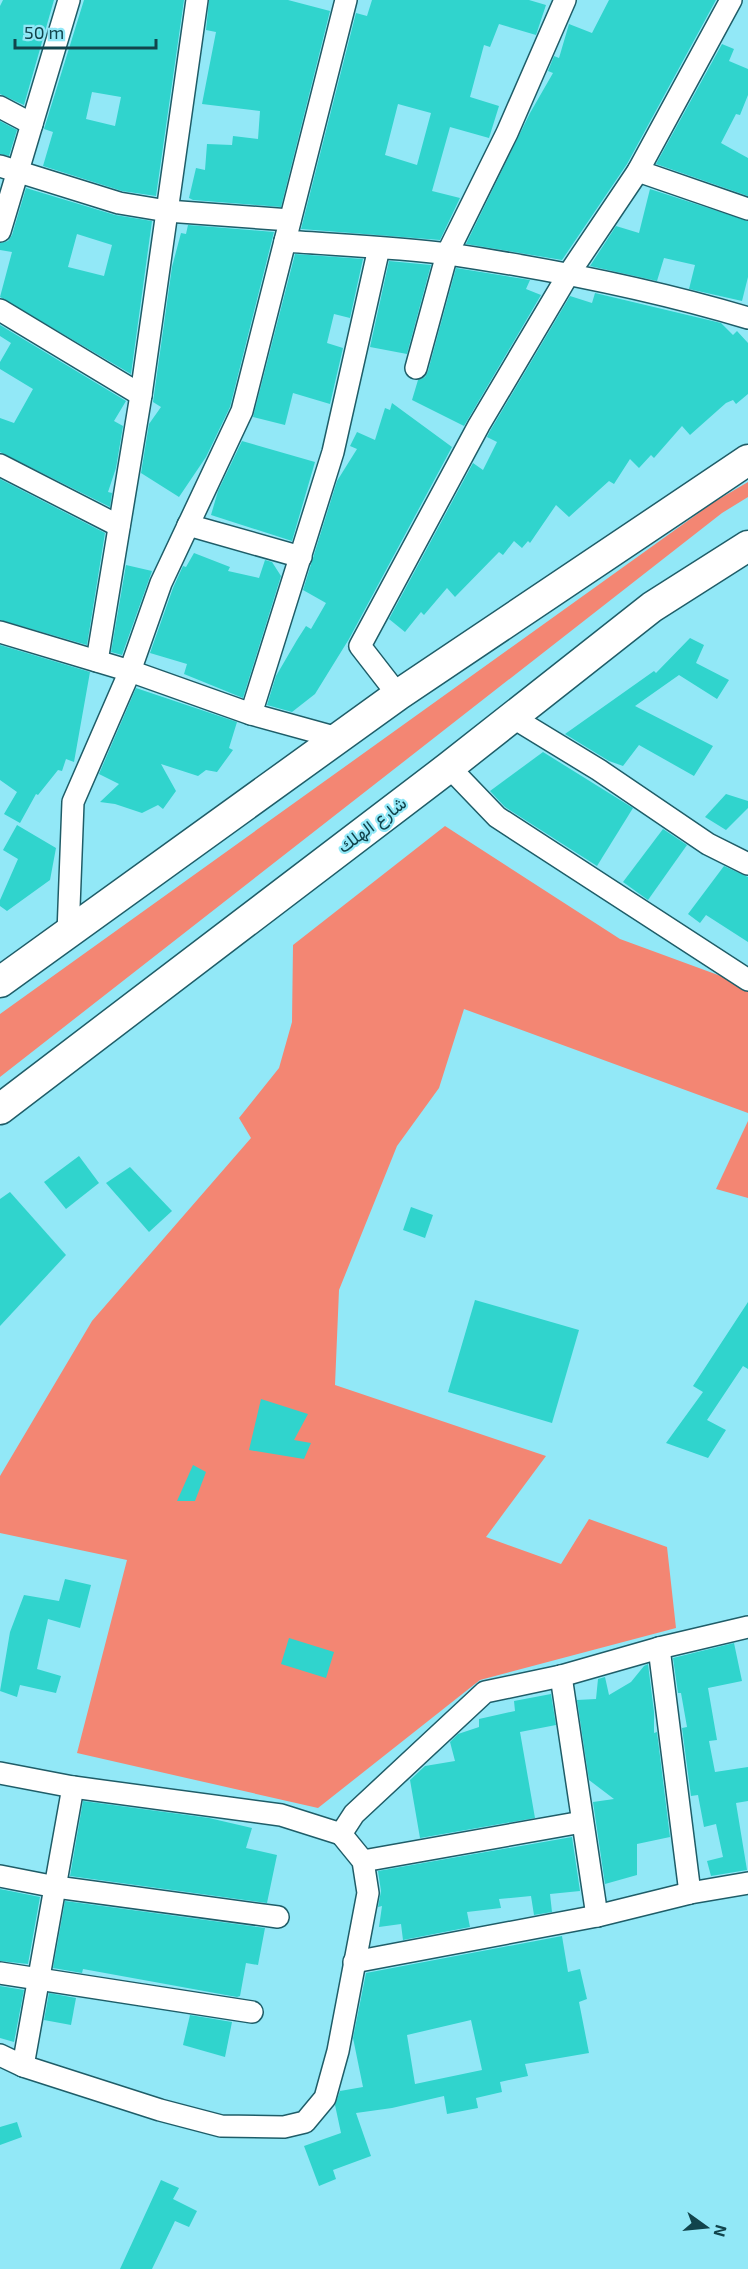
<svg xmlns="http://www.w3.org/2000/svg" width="748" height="2269" font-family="'Exo 2',Vazirmatn,sans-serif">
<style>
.green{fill:#f38673}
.building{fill:#30d4cd;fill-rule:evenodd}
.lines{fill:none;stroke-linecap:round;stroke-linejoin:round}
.minor-casing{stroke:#1f5d68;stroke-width:24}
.highway-casing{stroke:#1f5d68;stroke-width:33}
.minor{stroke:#fff;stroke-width:21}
.highway{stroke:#fff;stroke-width:30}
.labels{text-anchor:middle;stroke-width:4.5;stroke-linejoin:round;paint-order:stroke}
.street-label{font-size:18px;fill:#11444c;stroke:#92e8f7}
</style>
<rect width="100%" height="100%" fill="#92e8f7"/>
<g class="green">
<polygon points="748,482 748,497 722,513 0,1077 0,1014 714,502"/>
<polygon points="445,826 620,939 748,986 748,1113 464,1009 439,1088 397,1146 339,1290 335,1385 546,1456 486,1537 561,1564 589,1519 667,1547 676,1628 480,1680 318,1808 77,1753 127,1560 0,1533 0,1476 92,1321 251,1138 239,1118 279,1068 292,1022 293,945"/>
<polygon points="748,1121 748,1198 716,1189"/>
</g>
<g class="building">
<polygon points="3,0 54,0 24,105 0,94 0,6"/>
<path d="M 84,0 L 184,0 L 156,196 L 122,191 L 43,166 L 53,132 L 44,129 ZM 92,92 L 121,97 L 115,126 L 86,119 Z"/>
<polygon points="209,0 288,0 330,11 281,207 193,200 189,198 196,168 205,170 207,144 232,145 233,136 258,139 260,111 202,104 216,32 206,30"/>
<path d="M 372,0 L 529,0 L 546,5 L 536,35 L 499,24 L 490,47 L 484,45 L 470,97 L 499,106 L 489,138 L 450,127 L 432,191 L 460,198 L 440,240 L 301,229 L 356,13 L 367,16 ZM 398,104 L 431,113 L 417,165 L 385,155 Z"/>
<polygon points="609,0 716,0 627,164 562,260 466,244 530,113 553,73 548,71 554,56 559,58 569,24 592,33"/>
<polygon points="722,44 734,49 729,61 748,69 748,95 740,115 736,114 721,143 748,158 748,196 656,164"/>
<polygon points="0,121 17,130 9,156 0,154"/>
<path d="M 26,188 L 115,215 L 152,221 L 131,374 L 0,297 L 12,252 L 0,250 L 0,243 L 8,241 L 12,235 ZM 77,234 L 112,245 L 104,276 L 68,267 Z"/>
<polygon points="650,189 748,221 748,277 742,301 689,289 695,265 664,258 657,281 590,266 616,226 639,233"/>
<polygon points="188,225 274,232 230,407 206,457 179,497 141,473 149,424 161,407 153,402 172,267 181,233 186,234"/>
<polygon points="295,254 363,259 350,318 334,314 327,343 343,348 330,404 293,393 285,425 253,417"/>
<polygon points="389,261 431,265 407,354 370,347"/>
<polygon points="456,268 530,280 526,289 541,295 464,426 412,400 418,380 425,377 428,371"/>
<polygon points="595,293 721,323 733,335 737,331 748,343 748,394 736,404 733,400 726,403 690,435 682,426 654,458 651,455 639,468 630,459 614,484 609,481 569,517 556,505 530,543 528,541 522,548 514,541 503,555 499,552 455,597 447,588 424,615 421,612 405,632 389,619 473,463 483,470 497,442 487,437 490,431 570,296 592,303"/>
<polygon points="0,325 126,401 114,421 123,426 116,468 108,492 112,493 110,507 0,452 0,418 14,423 33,389 0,369 0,362 11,343 0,336"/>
<polygon points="392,403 452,447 349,639 315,694 292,712 267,705 276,676 297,640 306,626 311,629 326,603 303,590 337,481 357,449 350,446 357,432 375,440 385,408 390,410"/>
<polygon points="242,441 315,462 292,541 211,515 218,491"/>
<polygon points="0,479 105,533 87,645 0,620"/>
<polygon points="194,553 230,567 228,571 259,578 265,560 272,562 281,576 243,698 184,674 187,664 150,653 173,588 183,566 186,567"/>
<polygon points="126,565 152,571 122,655 111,652"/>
<polygon points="690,638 704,645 696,663 729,680 717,699 679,675 635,706 713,746 694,776 639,745 623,766 609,761 565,734 654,671 656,673"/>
<polygon points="0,645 90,672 74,762 66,759 62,771 58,770 38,795 36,794 20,823 4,814 17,792 0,780"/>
<polygon points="136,688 237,722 229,748 233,750 217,772 206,770 198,776 161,764 176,791 163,809 158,805 142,813 115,804 100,802 119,784 99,774"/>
<polygon points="543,752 633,808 597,866 505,807 490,791"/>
<polygon points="726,794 748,801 748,808 726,830 705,817"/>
<polygon points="17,825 56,848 50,880 7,911 0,906 0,900 18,859 3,850"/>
<polygon points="663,829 687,845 648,900 623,882"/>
<polygon points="724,866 748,877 748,942 706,915 700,923 688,914"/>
<polygon points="79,1156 99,1183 66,1209 44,1182"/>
<polygon points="130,1167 172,1211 149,1232 106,1183"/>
<polygon points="10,1192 66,1255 0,1326 0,1199"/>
<polygon points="411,1207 433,1215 425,1238 403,1230"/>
<polygon points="475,1300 579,1330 552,1423 448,1392"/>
<polygon points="748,1302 748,1369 743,1366 707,1420 726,1430 708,1458 666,1443 703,1392 693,1386"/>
<polygon points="261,1399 308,1414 294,1440 311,1443 304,1459 249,1450"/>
<polygon points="193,1465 206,1472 195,1501 177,1501"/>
<polygon points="65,1579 91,1585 80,1628 48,1619 37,1669 61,1676 56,1693 20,1685 17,1697 0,1691 10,1632 24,1595 59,1601"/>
<polygon points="289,1638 334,1652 326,1678 281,1664"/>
<polygon points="734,1643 742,1681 708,1688 717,1740 709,1741 715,1772 748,1767 748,1801 736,1803 747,1870 711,1876 707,1861 723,1857 716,1824 704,1827 698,1795 691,1796 682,1728 687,1727 681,1693 678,1693 673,1658"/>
<polygon points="648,1664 654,1712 654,1733 657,1732 670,1837 637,1844 637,1875 605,1884 593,1802 614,1799 589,1780 577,1700 596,1699 598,1679 605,1677 609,1695 631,1682 644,1666"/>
<polygon points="551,1694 556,1725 520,1732 535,1818 420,1838 410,1780 425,1766 455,1761 450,1742 458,1734 479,1727 479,1719 515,1711 514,1701"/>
<polygon points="83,1801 209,1818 252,1828 246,1848 277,1855 267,1903 70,1876"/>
<polygon points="572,1837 580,1891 550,1894 552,1912 534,1915 531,1896 499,1899 501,1908 467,1912 470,1927 403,1940 401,1924 379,1927 382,1906 378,1907 381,1891 378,1871"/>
<polygon points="0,1889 40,1897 28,1964 0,1961"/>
<polygon points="65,1901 265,1928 258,1965 246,1963 240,1996 237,1997 83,1969 82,1973 53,1968"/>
<path d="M 562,1936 L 568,1972 L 580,1969 L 587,1999 L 579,2002 L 589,2053 L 525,2064 L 528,2076 L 500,2082 L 502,2092 L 476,2098 L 478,2108 L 447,2114 L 444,2096 L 392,2108 L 356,2113 L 371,2156 L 333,2170 L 336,2179 L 319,2186 L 304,2146 L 341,2133 L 335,2105 L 340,2091 L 363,2087 L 353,2038 L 366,1973 ZM 471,2020 L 482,2070 L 415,2084 L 407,2035 Z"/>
<polygon points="0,1986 24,1990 14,2042 0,2038"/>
<polygon points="49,1993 76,1998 71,2025 44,2020"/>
<polygon points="190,2015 232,2022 225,2057 183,2045"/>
<polygon points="17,2122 22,2137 0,2145 0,2127"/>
<polygon points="161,2180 179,2188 173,2199 197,2211 189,2227 175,2221 152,2269 120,2269"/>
</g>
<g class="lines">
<defs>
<g id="minor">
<polyline points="0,107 32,124"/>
<polyline points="0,166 119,203 167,211 290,220"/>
<polyline points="638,171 748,209"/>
<polyline points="0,231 69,0"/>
<path d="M 285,241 C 339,245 395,247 449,254 C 549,269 651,289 748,318"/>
<polyline points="0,310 141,395"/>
<polyline points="416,368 447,254 507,133 565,0"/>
<polyline points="0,465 119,526"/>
<polyline points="188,525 301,557"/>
<polyline points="0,632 130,671 251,714"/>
<polyline points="97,661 141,395 197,0"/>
<polyline points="398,695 360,646 479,425 568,275 638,171 731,0"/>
<polyline points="512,717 599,770 708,844 748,864"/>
<polyline points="338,738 251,714 333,452 379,248"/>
<polyline points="449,767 497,817 748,980"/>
<polyline points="68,933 73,802 130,671 161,583 242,411 346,0"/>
<polyline points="659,1648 690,1893"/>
<polyline points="561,1676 597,1916"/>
<polyline points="0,1773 73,1787 281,1815 341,1834 354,1814 485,1692 561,1676 659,1648 748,1627"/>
<polyline points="363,1861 582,1822"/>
<polyline points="0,1876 56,1887 278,1917"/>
<polyline points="354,1962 597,1916 690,1893 748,1883"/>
<polyline points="0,1973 252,2012"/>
<polyline points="0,2055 23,2066 160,2110 221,2126 284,2127 305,2122 325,2098 338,2051 368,1893 363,1861 341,1834"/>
<polyline points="23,2066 73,1787"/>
</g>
<g id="highway">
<polyline points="0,982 398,695 748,460"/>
<polyline points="0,1109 449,767 652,607 748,546"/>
</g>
</defs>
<use href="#minor" class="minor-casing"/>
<use href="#highway" class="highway-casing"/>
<use href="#minor" class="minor"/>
<use href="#highway" class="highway"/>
</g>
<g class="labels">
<g class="street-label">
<text transform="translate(372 825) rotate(-37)" y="6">شارع الهلك</text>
</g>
</g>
<g transform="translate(706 2227) rotate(105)" stroke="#92e8f7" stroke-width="4.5" paint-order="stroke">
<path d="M0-4.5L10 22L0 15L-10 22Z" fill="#11444c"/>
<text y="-9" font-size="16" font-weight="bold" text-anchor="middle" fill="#11444c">N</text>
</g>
<path d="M15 39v9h141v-9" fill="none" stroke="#11444c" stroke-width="3"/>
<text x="24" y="39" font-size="18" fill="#11444c" stroke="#92e8f7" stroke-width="4.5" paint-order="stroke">50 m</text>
</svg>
